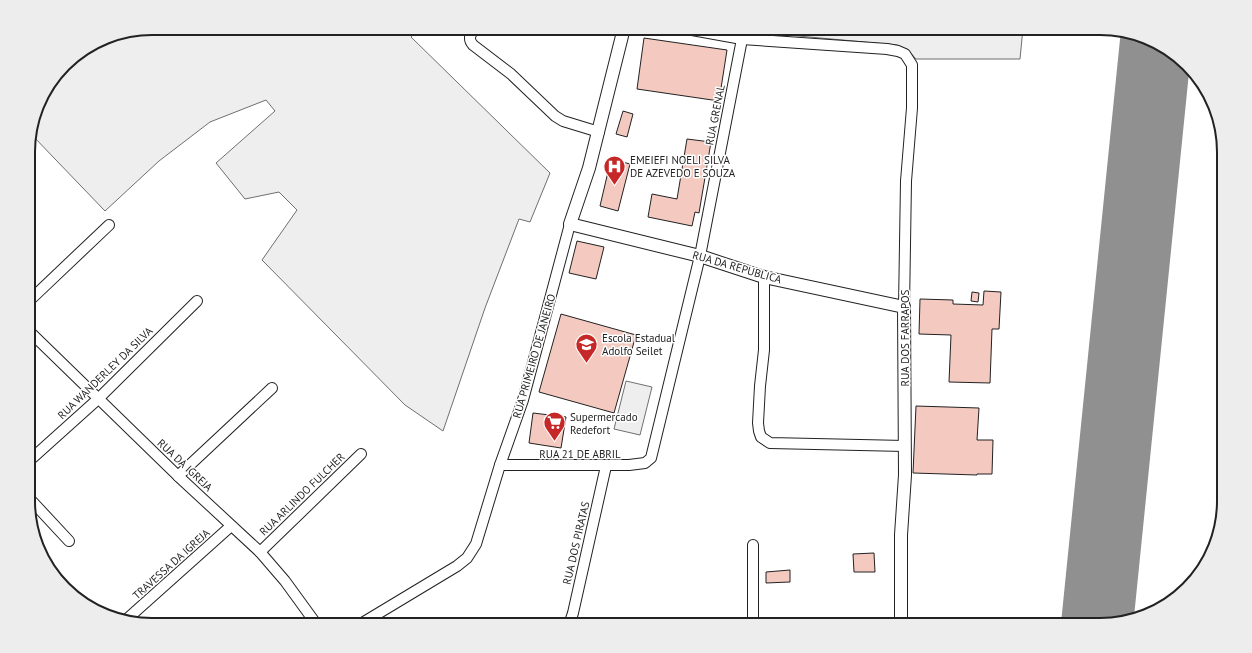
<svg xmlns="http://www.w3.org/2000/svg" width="1252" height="653" font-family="'PT Sans',sans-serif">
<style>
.green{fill:#eee;stroke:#6f6f6f}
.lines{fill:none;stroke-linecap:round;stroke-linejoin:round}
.runway{stroke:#909090;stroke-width:72}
.building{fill:#f3c9c0;stroke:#222}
.minor-casing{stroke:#222;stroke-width:12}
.tertiary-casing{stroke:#222;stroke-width:14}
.minor{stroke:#fff;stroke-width:10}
.tertiary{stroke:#fff;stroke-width:12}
.labels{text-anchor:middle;stroke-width:3;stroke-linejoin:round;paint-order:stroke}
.street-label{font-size:11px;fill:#222;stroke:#fff}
.poi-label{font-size:11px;fill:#222;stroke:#fff;text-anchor:start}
.rim{fill:none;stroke:#222;stroke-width:2}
</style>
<rect width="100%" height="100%" fill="#fff"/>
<g class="green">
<polygon points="152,28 420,28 411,37 550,173 530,222 519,219 485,308 443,431 405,405 262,260 297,210 279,192 245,199 216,163 275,111 266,100 210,122 159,161 105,211 31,134 41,97 70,59 105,37"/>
<polygon points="722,28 1023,28 1020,59 916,59 908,50 897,45 744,31"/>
<polygon points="626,381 652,387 640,435 614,429"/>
</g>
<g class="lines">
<polyline class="runway" points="1097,625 1156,41"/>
</g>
<g class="building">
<polygon points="644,38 727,50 719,101 637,89"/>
<polygon points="623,111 633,114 627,137 616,134"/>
<polygon points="687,139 711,142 699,213 695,212 692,226 648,217 652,194 677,199"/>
<polygon points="611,159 630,164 618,211 600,206"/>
<polygon points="577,241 604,247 596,279 569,273"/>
<polygon points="984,291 1001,292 999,329 992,329 990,383 949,382 951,335 919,334 920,299 953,300 953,304 983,305"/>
<polygon points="972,292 979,293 978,302 971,301"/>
<polygon points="561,314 636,335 614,413 539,392"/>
<polygon points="916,406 979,408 977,440 993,440 992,474 977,474 977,475 913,473"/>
<polygon points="533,413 566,417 561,448 529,443"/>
<polygon points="874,553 875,572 854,572 853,554"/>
<polygon points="790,570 790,582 766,583 766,572"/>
</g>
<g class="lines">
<defs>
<g id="minor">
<path d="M 475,28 C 471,34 467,38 473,45 L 511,74 L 555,116 L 563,121 L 599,132"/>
<polyline points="681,28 742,39 887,49 898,51 905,54 912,65 912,108 906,181 904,307"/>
<polyline points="764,277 764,350 760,386 758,423 759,431 761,437 770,443 905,446"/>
<polyline points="29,301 109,225"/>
<polyline points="29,331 178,476 260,552 285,581 317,625"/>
<polyline points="29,461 98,399 197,301"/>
<polyline points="500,465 629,465 645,463 651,458 700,256 742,39"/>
<polyline points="178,476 272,388"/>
<polyline points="29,498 69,541"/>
<polyline points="260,552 361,454"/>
<polyline points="127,619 231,526"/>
<polyline points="359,625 457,566 467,558 476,544 500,465 523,400 570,224"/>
<polyline points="569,625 573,613 606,466"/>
<polyline points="753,625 753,545"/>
</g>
<polyline id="tertiary" points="624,28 589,168 570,224 700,256 764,277 904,307 905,475 901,535 901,625"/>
</defs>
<use href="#minor" class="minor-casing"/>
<use href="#tertiary" class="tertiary-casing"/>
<use href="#minor" class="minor"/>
<use href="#tertiary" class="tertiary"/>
</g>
<defs>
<symbol id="hospital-pin" viewBox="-11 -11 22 30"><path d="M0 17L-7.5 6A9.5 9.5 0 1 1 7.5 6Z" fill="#c62828" stroke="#fff"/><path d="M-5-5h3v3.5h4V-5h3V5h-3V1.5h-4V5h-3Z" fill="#fff"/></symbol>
<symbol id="school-pin" viewBox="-11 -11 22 30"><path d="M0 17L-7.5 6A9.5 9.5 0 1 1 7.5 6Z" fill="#c62828" stroke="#fff"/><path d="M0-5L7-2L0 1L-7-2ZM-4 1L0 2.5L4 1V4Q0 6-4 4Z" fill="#fff"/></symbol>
<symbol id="supermarket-pin" viewBox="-11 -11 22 30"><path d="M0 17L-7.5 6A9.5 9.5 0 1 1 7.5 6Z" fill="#c62828" stroke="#fff"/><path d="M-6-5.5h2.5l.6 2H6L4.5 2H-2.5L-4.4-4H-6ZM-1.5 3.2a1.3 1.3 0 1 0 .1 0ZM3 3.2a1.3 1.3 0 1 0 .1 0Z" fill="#fff"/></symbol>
</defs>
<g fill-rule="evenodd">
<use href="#hospital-pin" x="602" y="154" width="25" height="34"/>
<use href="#school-pin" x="574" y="332" width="25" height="34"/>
<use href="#supermarket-pin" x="542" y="410" width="25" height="34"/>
</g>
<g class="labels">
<g class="street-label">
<text transform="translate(715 115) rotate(-79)" y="4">RUA GRENAL</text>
<text transform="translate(737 267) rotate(16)" y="4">RUA DA REPÚBLICA</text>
<text transform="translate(905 338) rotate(-90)" y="4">RUA DOS FARRAPOS</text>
<text transform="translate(534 356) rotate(-74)" y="4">RUA PRIMEIRO DE JANEIRO</text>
<text transform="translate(105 373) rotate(-44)" y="4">RUA WANDERLEY DA SILVA</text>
<text x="580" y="458">RUA 21 DE ABRIL</text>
<text transform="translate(185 465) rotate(43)" y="4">RUA DA IGREJA</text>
<text transform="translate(302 494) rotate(-44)" y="4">RUA ARLINDO FULCHER</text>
<text transform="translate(576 543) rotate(-77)" y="4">RUA DOS PIRATAS</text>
<text transform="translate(171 564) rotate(-42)" y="4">TRAVESSA DA IGREJA</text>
</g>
<g class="poi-label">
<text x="630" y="164">EMEIEFI NOELI SILVA<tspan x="630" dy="13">DE AZEVEDO E SOUZA</tspan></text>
<text x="602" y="342">Escola Estadual<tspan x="602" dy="13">Adolfo Seilet</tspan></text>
<text x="570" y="421">Supermercado<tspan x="570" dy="13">Redefort</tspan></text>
</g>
</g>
<path d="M0 0H1252V653H0ZM152 35H1100A117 117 0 0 1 1217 152V501A117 117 0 0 1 1100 618H152A117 117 0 0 1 35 501V152A117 117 0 0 1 152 35Z" fill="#ededed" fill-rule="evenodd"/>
<path class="rim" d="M152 35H1100A117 117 0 0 1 1217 152V501A117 117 0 0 1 1100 618H152A117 117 0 0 1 35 501V152A117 117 0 0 1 152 35Z"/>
</svg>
